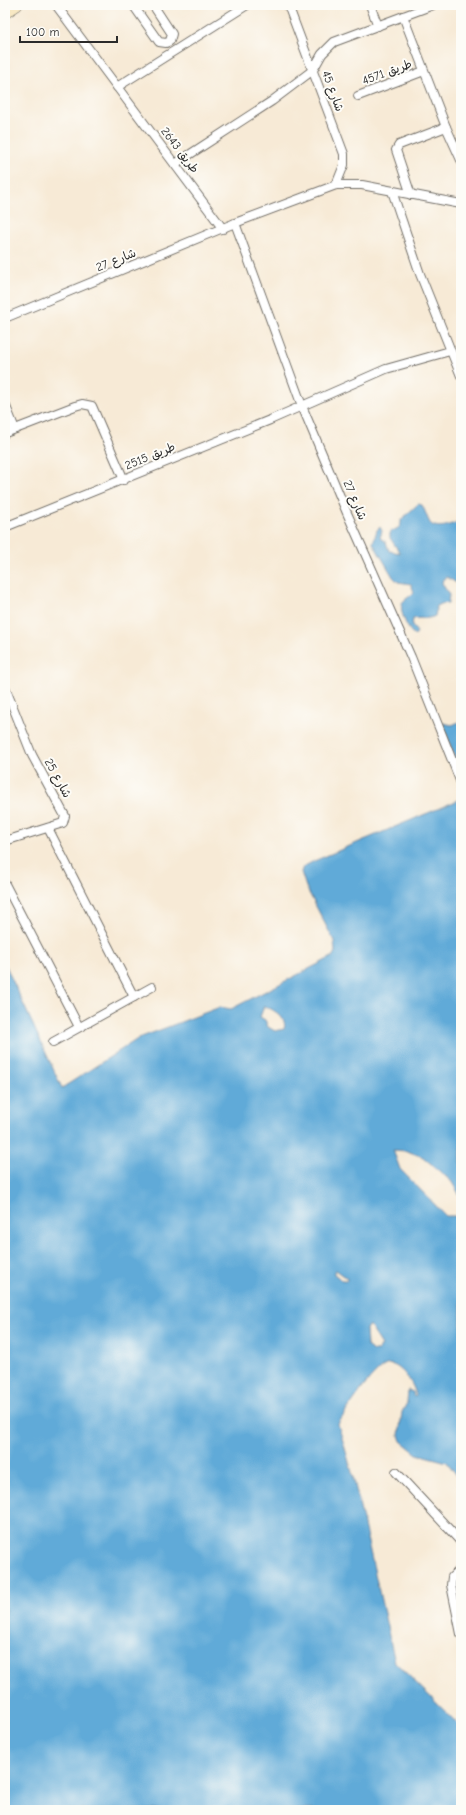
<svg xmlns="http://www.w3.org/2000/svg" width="466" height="1815" font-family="'Comic Neue','Playpen Sans Arabic',sans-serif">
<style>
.water{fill:#61aad8;stroke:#466a82;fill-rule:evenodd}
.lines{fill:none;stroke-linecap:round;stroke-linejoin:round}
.street-casing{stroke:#726e67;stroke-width:10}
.secondary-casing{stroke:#726e67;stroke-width:12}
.street{stroke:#fff;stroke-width:8}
.secondary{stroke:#f8e8c3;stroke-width:11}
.labels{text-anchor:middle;stroke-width:4;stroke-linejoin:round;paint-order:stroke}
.street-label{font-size:12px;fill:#2b2b2b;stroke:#fdfcf7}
</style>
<rect width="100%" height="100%" fill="#fdfcf7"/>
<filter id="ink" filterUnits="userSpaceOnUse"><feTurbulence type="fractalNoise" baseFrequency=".025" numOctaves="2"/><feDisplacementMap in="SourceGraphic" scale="8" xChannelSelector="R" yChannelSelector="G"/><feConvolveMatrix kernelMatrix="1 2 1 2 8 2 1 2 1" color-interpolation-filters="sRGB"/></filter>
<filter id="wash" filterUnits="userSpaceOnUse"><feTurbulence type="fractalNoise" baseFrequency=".012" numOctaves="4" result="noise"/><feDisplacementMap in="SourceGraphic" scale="16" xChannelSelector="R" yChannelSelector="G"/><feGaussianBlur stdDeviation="0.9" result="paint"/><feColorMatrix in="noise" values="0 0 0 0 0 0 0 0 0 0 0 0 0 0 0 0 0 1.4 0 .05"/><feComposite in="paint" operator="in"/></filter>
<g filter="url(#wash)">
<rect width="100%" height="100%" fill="#f7ead6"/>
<g class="water">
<path d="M 418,504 L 422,505 C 425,510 427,518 430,523 C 437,531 454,524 461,520 L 461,586 L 447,577 L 443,579 L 442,583 L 449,595 L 448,603 L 441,604 L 437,606 L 435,616 C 427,620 421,617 413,619 L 412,626 L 417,632 L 415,635 C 408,632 399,611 402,603 C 405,598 411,597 414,592 L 411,584 L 398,582 L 393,577 L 373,543 L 377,530 L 380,527 L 382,531 L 380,538 L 386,542 L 389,551 L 400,553 L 390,538 L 390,532 C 396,529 402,528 401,520 Z"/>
<polygon points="461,721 461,774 457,766 443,723 452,725"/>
<path d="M 461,799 L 461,1197 L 451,1181 L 423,1157 L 407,1151 L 393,1150 L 400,1169 L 446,1216 L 455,1216 L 461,1225 L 461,1477 L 458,1477 L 447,1462 L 417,1454 L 401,1441 L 399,1435 L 402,1412 L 407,1403 L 408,1390 L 413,1392 L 414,1397 L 416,1395 C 414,1387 410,1380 404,1373 C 400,1369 393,1362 386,1365 C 372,1371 347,1410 338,1424 L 353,1476 L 395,1662 L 461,1727 L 461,1810 L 5,1810 L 5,964 L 62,1088 L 139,1038 L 220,1007 L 231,1009 L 332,957 L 335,952 L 334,941 L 306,887 L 301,872 L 303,867 L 314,861 ZM 264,1006 C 273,1009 288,1018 284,1029 L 275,1031 L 268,1027 L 265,1020 L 260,1017 ZM 336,1270 L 347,1278 L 347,1280 L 342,1280 L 334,1274 L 334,1271 ZM 369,1325 L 382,1345 L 378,1351 L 373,1351 L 367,1346 L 366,1329 Z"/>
</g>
</g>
<g filter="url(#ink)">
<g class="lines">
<defs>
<g id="street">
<polyline points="56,5 223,229"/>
<polyline points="133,5 159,42 166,43 170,41 172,34 153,5"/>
<polyline points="288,5 344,154 344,165 336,185"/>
<polyline points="370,5 378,26"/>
<polyline points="403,16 446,127 461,160"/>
<polyline points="117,87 247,5"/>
<polyline points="358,96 424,71"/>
<polyline points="175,164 272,101 313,70 322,54 334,42 433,5"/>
<polyline points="392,191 420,274 461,376"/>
<polyline points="411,195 396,150 399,145 446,127"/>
<polyline points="235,223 302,406 347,513 411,657 461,783"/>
<polyline points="5,318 235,223 336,185 362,185 461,204"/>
<polyline points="5,404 15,429"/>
<polyline points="5,433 75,406 82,404 92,406 124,480"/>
<polyline points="5,527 270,420 386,369 450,351"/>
<polyline points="5,687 32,755 65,816 63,823 5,841"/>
<polyline points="48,828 134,997"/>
<polyline points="5,884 79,1027"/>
<polyline points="53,1042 152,987"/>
<polyline points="396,1472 461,1542"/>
<polyline points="461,1569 452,1577 451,1585 461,1634"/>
</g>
<polyline id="secondary" points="5,13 17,5"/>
</defs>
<use href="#street" class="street-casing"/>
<use href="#secondary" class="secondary-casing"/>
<use href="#street" class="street"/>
<use href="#secondary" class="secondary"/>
</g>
</g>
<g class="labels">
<g class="street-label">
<text transform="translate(387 72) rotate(-20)" y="4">طريق 4571</text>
<text transform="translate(333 91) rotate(70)" y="4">شارع 45</text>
<text transform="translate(180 150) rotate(53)" y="4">طريق 2643</text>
<text transform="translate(116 260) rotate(-22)" y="4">شارع 27</text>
<text transform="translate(150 456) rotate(-22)" y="4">طريق 2515</text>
<text transform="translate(355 500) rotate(67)" y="4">شارع 27</text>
<text transform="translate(58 778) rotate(61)" y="4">شارع 25</text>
</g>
</g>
<rect width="466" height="1815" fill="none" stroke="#fdfcf7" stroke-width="20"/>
<path d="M20 36v6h97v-6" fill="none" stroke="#2b2b2b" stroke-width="2"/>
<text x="26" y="36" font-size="12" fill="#2b2b2b" stroke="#fdfcf7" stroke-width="3" paint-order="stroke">100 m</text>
</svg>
